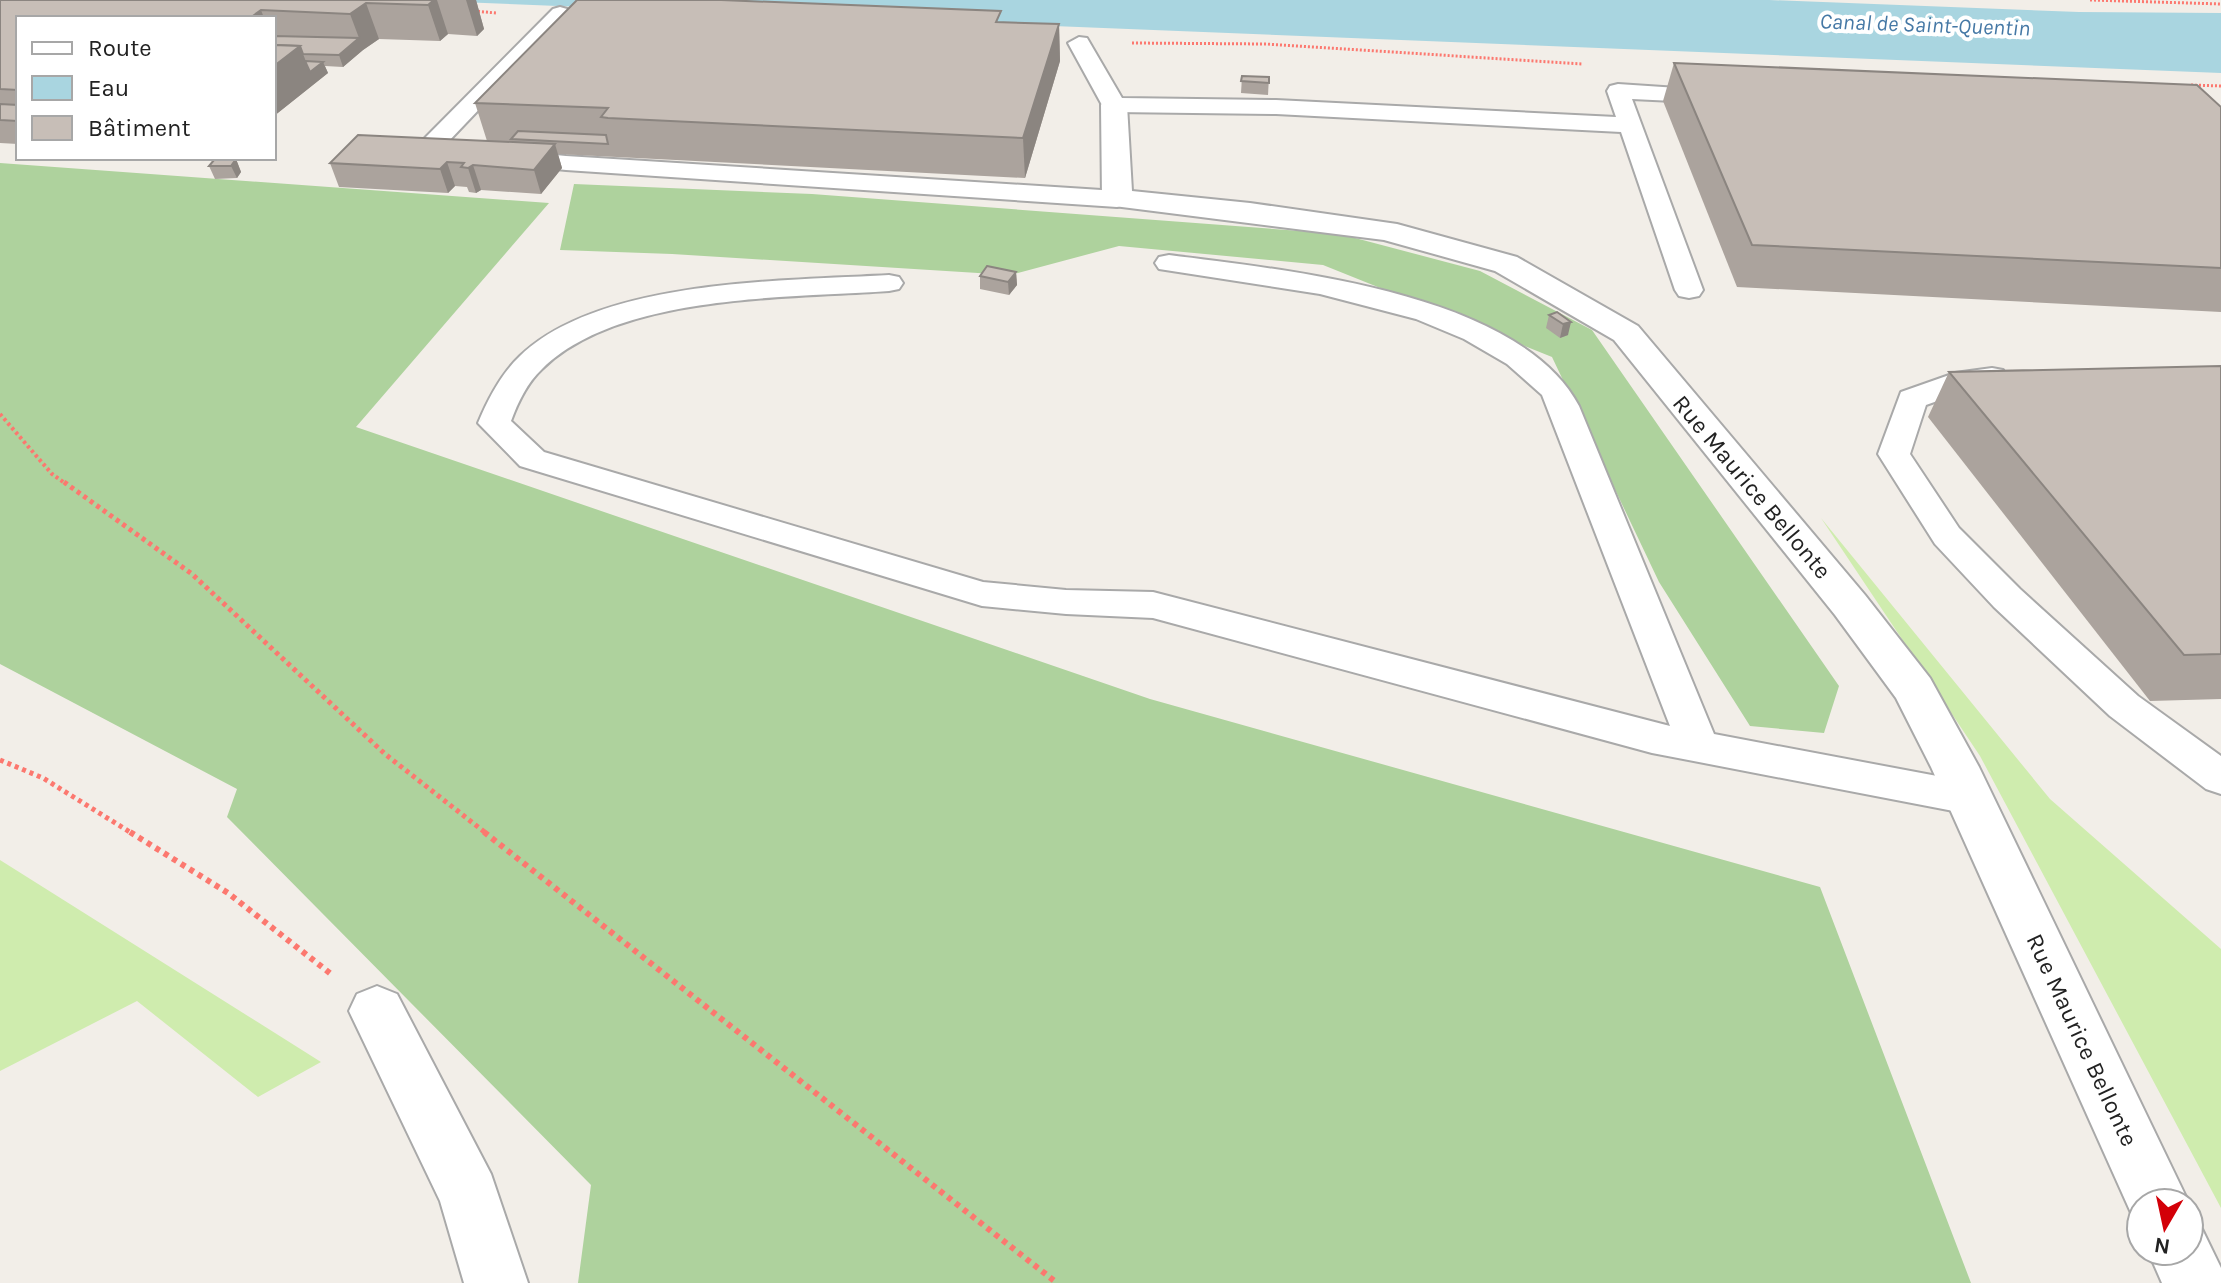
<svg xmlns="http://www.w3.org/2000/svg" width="2221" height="1283" font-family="Karla,sans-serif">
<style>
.grass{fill:#cfecae}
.forest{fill:#aed29d}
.water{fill:#a9d5e0}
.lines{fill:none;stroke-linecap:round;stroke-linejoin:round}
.lane-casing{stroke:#a9a9a9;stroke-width:4}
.street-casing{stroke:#a9a9a9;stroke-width:4}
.path-far3{stroke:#fc786f;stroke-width:3;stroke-dasharray:2 2;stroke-linecap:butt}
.path-far2{stroke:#fc786f;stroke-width:4;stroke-dasharray:3 3;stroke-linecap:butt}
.path-far1{stroke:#fc786f;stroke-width:5;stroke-dasharray:4 4;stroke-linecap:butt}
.path{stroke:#fc786f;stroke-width:6;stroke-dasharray:5 5;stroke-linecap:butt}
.lane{fill:#fff;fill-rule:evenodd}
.street{fill:#fff;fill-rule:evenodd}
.wall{fill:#aba39d}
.shaded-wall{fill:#8b8580}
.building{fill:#c7beb7;stroke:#8b8580;stroke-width:2}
.labels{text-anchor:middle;stroke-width:8;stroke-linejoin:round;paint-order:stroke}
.far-water-label{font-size:22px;font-style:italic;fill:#4578a5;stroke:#fff}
.street-label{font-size:24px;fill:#222;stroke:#fff}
</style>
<rect width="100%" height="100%" fill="#f2eee8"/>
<g class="grass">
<polygon points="1821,518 2050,799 2221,949 2221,1208 1980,756"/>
<polygon points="0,860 321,1062 258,1097 137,1001 0,1071"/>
</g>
<g class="forest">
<polygon points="0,163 549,203 356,427 1150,699 1820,887 1971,1283 578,1283 591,1185 227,817 237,789 0,664"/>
<polygon points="574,184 812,194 1340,234 1480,271 1592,330 1839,686 1824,733 1750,726 1659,582 1552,357 1323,265 1119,246 1010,275 672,254 560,250"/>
</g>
<polygon class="water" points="409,0 1769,0 2079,12 2221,13 2221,73"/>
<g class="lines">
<defs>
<g id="lane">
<polygon points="560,7 567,9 570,13 567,17 446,144 566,156 1117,191 1126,194 1130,199 1126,204 1117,207 566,170 418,155 415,150 418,145 553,9"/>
<polygon points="1079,37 1087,38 1122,98 1276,100 1616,117 1607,91 1610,86 1618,84 1723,91 1726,96 1723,101 1715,103 1632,99 1703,290 1699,296 1689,298 1679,296 1675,290 1621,132 1276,114 1114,112 1106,110 1102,105 1068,43"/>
<path d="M 1169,255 C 1285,270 1519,292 1579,406 L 1714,734 L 1969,782 L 1984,786 L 1990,798 L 1984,810 L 1969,814 L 1652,753 L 1153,618 L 1066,614 L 982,606 L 520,466 L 478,423 C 488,399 501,374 520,356 C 600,279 784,281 889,275 L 899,277 L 903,283 L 899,289 L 889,291 C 788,298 618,294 542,369 C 527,383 518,402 511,421 L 544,452 L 983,582 L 1066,590 L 1153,592 L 1670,726 L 1542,395 L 1507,364 L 1464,339 L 1416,319 L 1320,294 L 1159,269 L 1155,263 L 1159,257 Z"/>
<polygon points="1992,368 2003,370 2007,377 2003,384 1971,389 1926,405 1910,454 1959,528 2020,589 2138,696 2221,756 2221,794 2206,789 2110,716 1994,607 1935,544 1878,454 1901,392 1955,373"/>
</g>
<g id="street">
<polygon points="1114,97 1124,99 1127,105 1132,191 1250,203 1397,224 1517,257 1638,326 1865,595 1930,678 1979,767 2189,1203 2141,1203 2141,1226 2136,1224 1931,767 1896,698 1835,615 1614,340 1495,271 1384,240 1106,205 1102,199 1101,105 1104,99"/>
<polygon points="377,986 397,994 491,1174 528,1283 464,1283 440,1201 349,1011 357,994"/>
<polygon points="2189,1223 2202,1229 2221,1268 2221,1283 2162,1283 2148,1251 2189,1251"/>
</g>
</defs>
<use href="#lane" class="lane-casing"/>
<use href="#street" class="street-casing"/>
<g class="path-far3">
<polyline points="2090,0 2221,4"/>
<polyline points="474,11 496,13"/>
<polyline points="1132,43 1266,44 1582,64"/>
<polyline points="2191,85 2221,86"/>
</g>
<polyline class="path-far2" points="0,414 52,474 66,484"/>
<g class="path-far1">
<polyline points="64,482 192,574 385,754 487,834"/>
<polyline points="0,760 43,778 133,834"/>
</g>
<g class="path">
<polyline points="130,832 228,893 331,974"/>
<polyline points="484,832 1057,1283"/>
</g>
<use href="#lane" class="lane"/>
<use href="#street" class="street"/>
</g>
<g class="wall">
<polygon points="0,0 476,0 484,29 477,36 448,34 440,41 379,39 363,50 343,67 325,66 328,73 274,116 274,18 18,18 18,144 0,143"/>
<polygon points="1001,22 1059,24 1060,61 1025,178 558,154 562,168 541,194 481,190 476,193 469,192 467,187 455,186 448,193 339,187 330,163 487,141 475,103"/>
<polygon points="1674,63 2221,107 2221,312 1737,287 1663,101"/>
<polygon points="1242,76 1269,77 1268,95 1241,93"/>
<polygon points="236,159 241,172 237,178 215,179 209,166"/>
<polygon points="1016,272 1017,285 1009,295 980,289 980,276"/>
<polygon points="1557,312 1568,335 1560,338 1546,328 1549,315"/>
<polygon points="2221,366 2221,699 2150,701 1928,417 1949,372"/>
</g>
<g class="shaded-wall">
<polygon points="434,0 437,0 448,34 440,41 428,5"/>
<polygon points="466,0 476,0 484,29 477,36"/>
<polygon points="366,3 379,39 363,50 343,67 339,55 359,38 350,14"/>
<polygon points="261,10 264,18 250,18"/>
<polygon points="1059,24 1060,61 1025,178 1023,138"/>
<polygon points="300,46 310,72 323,62 328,73 274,116 274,66"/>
<polygon points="555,144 562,168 541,194 534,170"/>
<polygon points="236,159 241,172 237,178 231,166"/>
<polygon points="447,162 455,186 448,193 440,169"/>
<polygon points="473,165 481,190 476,193 468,168"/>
<polygon points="1016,272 1017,285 1009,295 1008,282"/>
<polygon points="1571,322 1568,335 1560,338 1563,324"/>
</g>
<g class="building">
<polygon points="0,0 434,0 428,5 366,3 350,14 261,10 250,18 18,18 18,90 0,89"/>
<polygon points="577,0 721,0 1001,11 996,22 1059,24 1023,138 608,118 601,117 608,108 475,103"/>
<polygon points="274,36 359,38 339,55 303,54 300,46 274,45"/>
<polygon points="274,45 300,46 274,66"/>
<polygon points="305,61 323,62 310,72"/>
<polygon points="1674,63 2197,85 2221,107 2221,268 1752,245"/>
<polygon points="1242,76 1269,77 1269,83 1241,81"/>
<polygon points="0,104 18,105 18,121 0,120"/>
<polygon points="518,131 606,135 608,144 511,139"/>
<polygon points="358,135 555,144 534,170 473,165 468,168 461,167 464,163 447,162 440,169 330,163"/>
<polygon points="236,159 231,166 209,166 214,160"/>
<polygon points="987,266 1016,272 1008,282 980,276"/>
<polygon points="1557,312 1571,322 1563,324 1549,315"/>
<polygon points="2221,366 2221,654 2184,655 1949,372"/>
</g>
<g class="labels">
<g class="far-water-label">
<text transform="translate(1925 24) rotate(2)" y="8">Canal de Saint-Quentin</text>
</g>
<g class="street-label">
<text transform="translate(1752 487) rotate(50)" y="8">Rue Maurice Bellonte</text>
<text transform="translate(2082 1040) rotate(65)" y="8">Rue Maurice Bellonte</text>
</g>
</g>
<rect x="16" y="16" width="260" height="144" fill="#ffffff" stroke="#a7a7a7" stroke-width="2"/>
<rect x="32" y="42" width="40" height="12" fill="#ffffff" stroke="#a7a7a7" stroke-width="2"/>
<text x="88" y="56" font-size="24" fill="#222222">Route</text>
<rect x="32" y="76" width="40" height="24" fill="#a9d5e0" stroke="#a7a7a7" stroke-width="2"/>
<text x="88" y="96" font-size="24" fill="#222222">Eau</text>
<rect x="32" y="116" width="40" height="24" fill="#c7beb7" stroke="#a7a7a7" stroke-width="2"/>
<text x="88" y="136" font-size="24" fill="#222222">Bâtiment</text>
<g transform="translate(2165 1227) rotate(189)"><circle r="38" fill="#ffffff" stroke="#a7a7a7" stroke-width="2"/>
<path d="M0-6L14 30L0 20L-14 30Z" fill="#d30008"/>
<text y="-12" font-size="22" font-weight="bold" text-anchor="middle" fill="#222222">N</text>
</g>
</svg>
